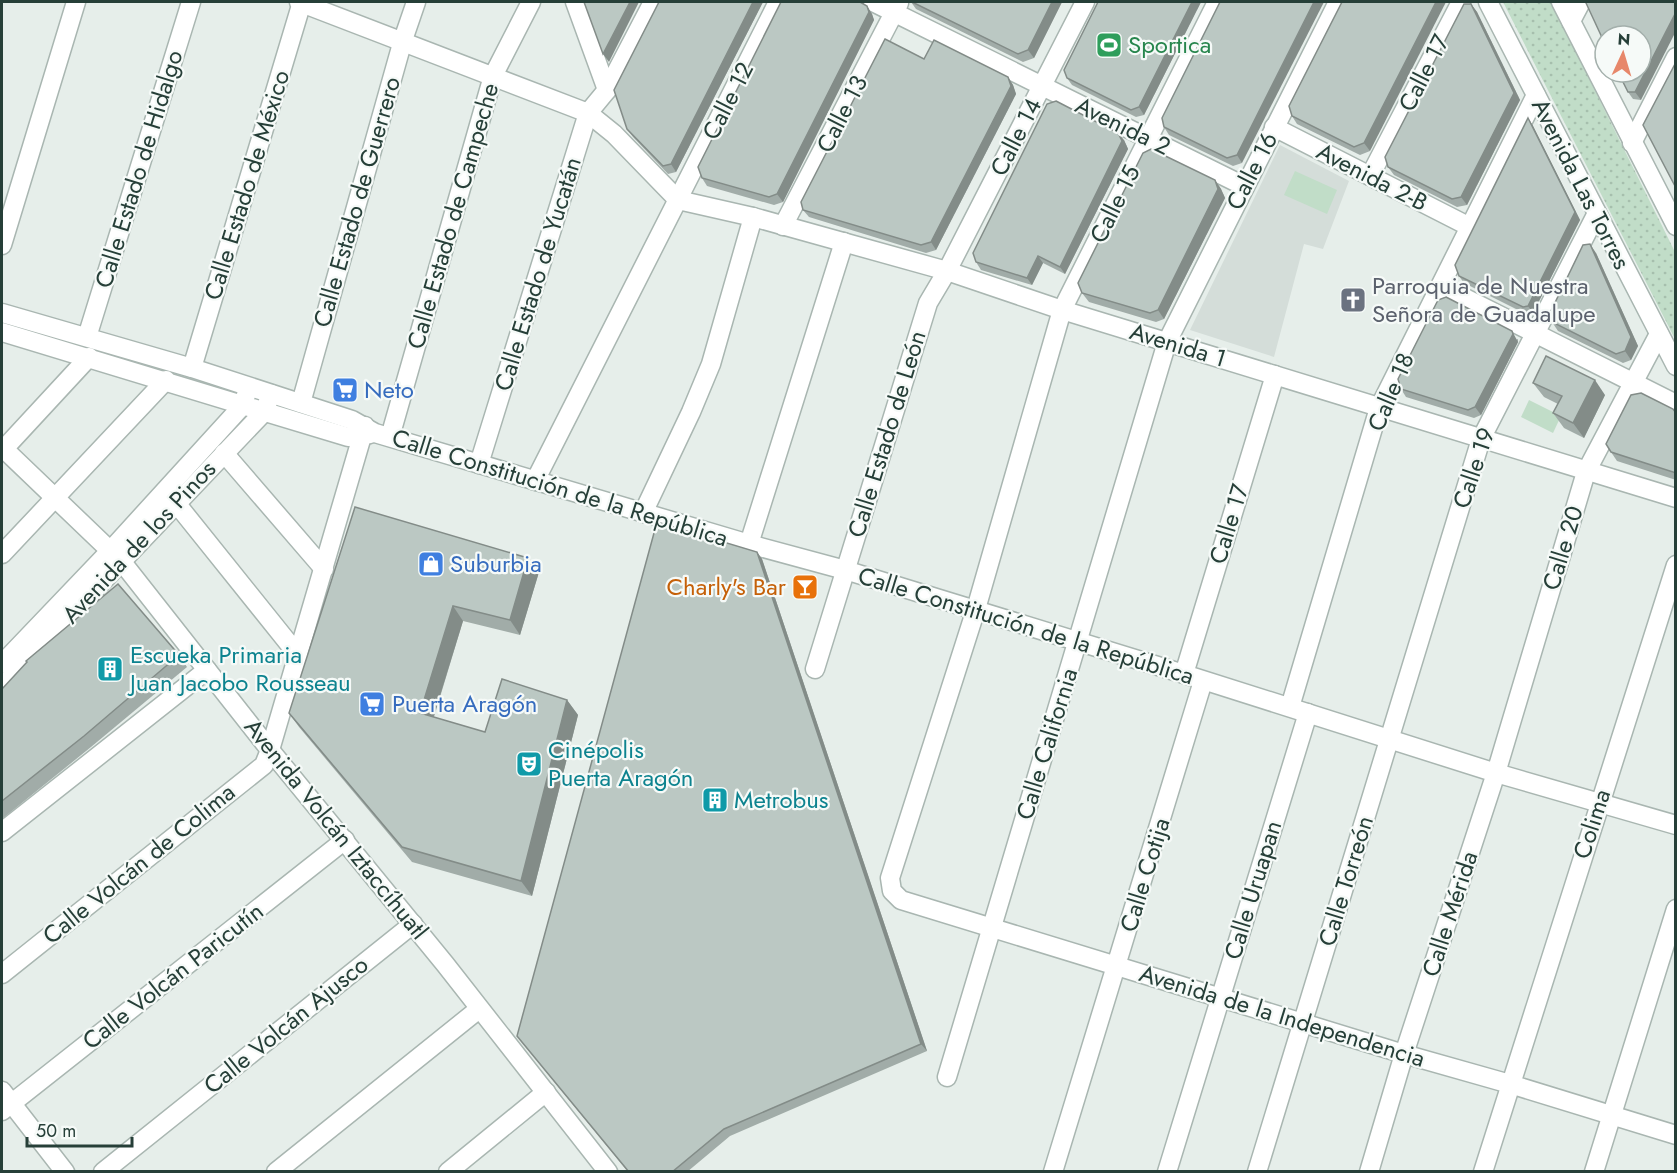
<svg xmlns="http://www.w3.org/2000/svg" width="1677" height="1173" font-family="Jost,sans-serif">
<style>
.built{fill:#d4ddd9}
.grass{fill:#c1ddc8}
.park{fill:url(#park-dots)}
.lines{fill:none;stroke-linecap:round;stroke-linejoin:round}
.minor-casing{stroke:#a9b6b1;stroke-width:21}
.minor{stroke:#fff;stroke-width:18}
.wall{fill:#a1aca8}
.shaded-wall{fill:#838c88}
.building{fill:#bbc8c3;stroke:#838c88;stroke-width:1.5}
.labels{text-anchor:middle;stroke-width:4.5;stroke-linejoin:round;paint-order:stroke}
.leisure-label{font-size:24px;fill:#27864d;stroke:#f6faf8;text-anchor:start}
.street-label{font-size:24px;fill:#263f38;stroke:#f6faf8}
.worship-label{font-size:24px;fill:#5b616d;stroke:#f6faf8;text-anchor:start}
.shop-label{font-size:24px;fill:#366cbe;stroke:#f6faf8;text-anchor:start}
.food-label{font-size:24px;fill:#c56008;stroke:#f6faf8;text-anchor:end}
.culture-label{font-size:24px;fill:#0d838f;stroke:#f6faf8;text-anchor:start}
</style>
<defs>
<pattern id="park-dots" width="8" height="8" patternUnits="userSpaceOnUse" patternTransform="scale(1.5)"><rect width="8" height="8" fill="#c1ddc8"/><path d="M2 2h.1M6 6h.1" fill="none" stroke="#a6bfad" stroke-width="1.8" stroke-linecap="round"/></pattern>
</defs>
<rect width="100%" height="100%" fill="#e6eeea"/>
<polygon class="built" points="1280,145 1349,181 1323,249 1304,244 1274,357 1190,330"/>
<g class="grass">
<polygon points="1295,171 1337,190 1327,214 1284,195"/>
<polygon points="1529,400 1561,416 1553,433 1521,417"/>
</g>
<polygon class="park" points="1503,2 1551,2 1675,252 1675,339"/>
<g class="lines">
<defs>
<g id="minor">
<polyline points="299,2 588,113 614,134 678,200"/>
<polyline points="575,2 607,90"/>
<polyline points="873,2 1244,186"/>
<polyline points="1217,2 1062,310 976,609 890,878 892,891 901,900 1404,1054 1510,1084 1676,1135"/>
<polyline points="1488,2 1676,366"/>
<polyline points="1561,2 1676,226"/>
<polyline points="1571,21 1581,2"/>
<polyline points="1274,127 1470,227"/>
<polyline points="1632,143 1676,57"/>
<polyline points="1370,176 1461,2"/>
<polyline points="678,200 753,217 947,271 1062,310 1676,498"/>
<polyline points="783,226 899,3"/>
<polyline points="2,245 76,2"/>
<polyline points="1441,286 1676,404"/>
<polyline points="2,313 192,368 352,420 375,433 749,544 845,570 1184,674 1496,773 1676,825"/>
<polyline points="2,332 348,437 370,434"/>
<polyline points="87,337 191,2"/>
<polyline points="192,368 302,2"/>
<polyline points="301,403 403,40 416,2"/>
<polyline points="390,437 493,76 531,2"/>
<polyline points="2,447 122,562 270,750 445,964 608,1172"/>
<polyline points="2,451 89,357"/>
<polyline points="224,453 324,569"/>
<polyline points="479,464 588,113 607,90 653,2"/>
<polyline points="535,481 778,2"/>
<polyline points="176,503 298,655"/>
<polyline points="643,513 691,412 711,364 753,217"/>
<polyline points="749,544 844,242"/>
<polyline points="2,554 166,380"/>
<polyline points="2,664 110,551 243,405 246,395"/>
<polyline points="815,669 928,303 947,271 1085,2"/>
<polyline points="1184,674 1275,375"/>
<polyline points="2,687 264,412 271,394"/>
<polyline points="1290,707 1379,408 1536,95"/>
<polyline points="2,832 207,670"/>
<polyline points="2,974 264,765 270,750 365,426"/>
<polyline points="947,1077 1167,342 1338,2"/>
<polyline points="2,1091 65,1172"/>
<polyline points="2,1111 345,840"/>
<polyline points="103,1172 413,924"/>
<polyline points="276,1172 479,1009"/>
<polyline points="448,1172 546,1092"/>
<polyline points="1053,1172 1203,681"/>
<polyline points="1167,1172 1308,713"/>
<polyline points="1257,1172 1481,439 1597,213"/>
<polyline points="1369,1172 1404,1054 1496,773 1586,472 1659,334"/>
<polyline points="1483,1172 1676,565"/>
<polyline points="1594,1172 1676,909"/>
</g>
</defs>
<use href="#minor" class="minor-casing"/>
<use href="#minor" class="minor"/>
</g>
<g class="wall">
<polygon points="659,2 763,2 676,172 668,174 633,137 627,129"/>
<polygon points="911,2 1062,2 1034,58 1023,62 916,9"/>
<polygon points="1098,2 1201,2 1144,115 1136,117 1072,85 1067,78"/>
<polygon points="1220,2 1242,163 1233,166 1169,135 1164,127"/>
<polygon points="1342,2 1370,151 1360,155 1297,124 1292,116"/>
<polygon points="1471,4 1477,12 1520,100 1467,205 1457,207 1394,175 1388,167"/>
<polygon points="867,6 872,14 874,20 783,202 774,205 707,186 702,178"/>
<polygon points="924,59 1008,77 1013,85 1016,94 936,250 926,253 809,217 803,210"/>
<polygon points="1641,72 1641,100 1633,99 1628,92"/>
<polygon points="1528,118 1533,126 1580,220 1533,313 1528,315 1464,283 1459,276"/>
<polygon points="1124,140 1128,149 1065,274 1043,263 1032,285 981,270 976,262"/>
<polygon points="1215,180 1221,189 1225,198 1164,319 1156,322 1089,302 1082,293"/>
<polygon points="1596,253 1638,346 1631,360 1623,363 1558,331 1552,322"/>
<polygon points="1518,339 1518,342 1481,415 1474,418 1406,397 1401,389"/>
<polygon points="1533,383 1605,395 1584,438 1564,428 1553,413 1558,404 1544,397"/>
<polygon points="1676,412 1676,480 1617,461 1611,452"/>
<polygon points="355,507 539,572 520,635 463,621 434,717 485,732 567,700 578,715 532,896 412,862 299,727 289,713"/>
<polygon points="757,552 762,559 927,1051 730,1136 687,1172 628,1172 517,1036"/>
<polygon points="179,655 187,667 91,747 2,819 2,689"/>
</g>
<g class="shaded-wall">
<polygon points="630,2 639,2 609,62 603,54"/>
<polygon points="753,2 763,2 676,172 671,164"/>
<polygon points="1052,2 1062,2 1034,58 1028,50"/>
<polygon points="1192,2 1201,2 1144,115 1139,107"/>
<polygon points="1314,2 1324,2 1242,163 1237,155"/>
<polygon points="1436,2 1446,2 1370,151 1364,143"/>
<polygon points="1471,4 1477,12 1520,100 1467,205 1461,197"/>
<polygon points="867,6 872,14 874,20 783,202 777,194"/>
<polygon points="1676,12 1676,31 1641,100 1635,92"/>
<polygon points="1008,77 1013,85 1016,94 936,250 931,242"/>
<polygon points="1528,118 1533,126 1580,220 1533,313 1528,306"/>
<polygon points="1118,133 1124,140 1128,149 1065,274 1060,267"/>
<polygon points="1215,180 1221,189 1225,198 1164,319 1158,310"/>
<polygon points="1590,244 1596,253 1638,346 1631,360 1625,351"/>
<polygon points="1038,256 1043,263 1032,285 1027,278"/>
<polygon points="1512,331 1518,342 1481,415 1475,407"/>
<polygon points="1595,380 1605,395 1584,438 1573,423"/>
<polygon points="757,552 762,559 927,1051 921,1044"/>
<polygon points="528,558 539,572 520,635 510,620"/>
<polygon points="453,606 463,621 430,728 420,713"/>
<polygon points="567,700 578,715 532,896 521,881"/>
</g>
<g class="building">
<polygon points="584,2 630,2 603,54"/>
<polygon points="659,2 753,2 671,164 663,166 627,129 614,90"/>
<polygon points="781,2 860,2 867,6 869,12 777,194 769,197 702,178 698,167"/>
<polygon points="912,2 1052,2 1028,50 1018,54"/>
<polygon points="1098,2 1192,2 1139,107 1131,110 1067,78 1064,70"/>
<polygon points="1220,2 1314,2 1237,155 1227,158 1164,127 1162,118"/>
<polygon points="1342,2 1436,2 1364,143 1354,147 1292,116 1289,106"/>
<polygon points="1587,2 1676,2 1676,12 1635,92 1628,92 1618,72 1641,72 1641,36 1605,36 1605,44 1586,3"/>
<polygon points="1464,4 1471,4 1514,93 1461,197 1452,199 1388,167 1385,157"/>
<polygon points="885,39 924,59 934,40 1008,77 1011,86 931,242 921,245 803,210 801,202"/>
<polygon points="1676,62 1676,188 1643,125"/>
<polygon points="1056,101 1118,133 1122,141 1060,267 1038,256 1027,278 976,262 973,253 1047,104"/>
<polygon points="1528,118 1575,212 1528,306 1523,307 1459,276 1455,265"/>
<polygon points="1151,149 1215,180 1218,189 1158,310 1150,313 1082,293 1078,283 1143,153"/>
<polygon points="1590,244 1631,337 1625,351 1616,354 1552,322 1549,315 1583,245"/>
<polygon points="1446,297 1512,331 1513,334 1475,407 1468,410 1401,389 1398,379 1438,300"/>
<polygon points="1546,356 1595,380 1573,423 1553,413 1562,396 1533,383"/>
<polygon points="1641,393 1673,409 1676,413 1676,473 1611,452 1606,444 1631,395"/>
<polygon points="355,507 528,558 510,620 453,606 420,713 485,732 502,679 567,700 521,881 402,847 289,713"/>
<polygon points="657,522 757,552 921,1044 724,1129 672,1172 629,1172 517,1036"/>
<polygon points="118,584 179,655 84,736 2,801 2,689 27,662 26,661"/>
</g>
<defs>
<symbol id="stadium-square" viewBox="-11 -11 22 22"><rect x="-9" y="-9" width="18" height="18" rx="4" fill="#2e9e5b" stroke="#f6faf8"/><path d="M0-5a6.5 5 0 1 0 0 10a6.5 5 0 1 0 0-10ZM-3.5-1.8h7v3.6h-7Z" fill="#fff"/></symbol>
<symbol id="church-square" viewBox="-11 -11 22 22"><rect x="-9" y="-9" width="18" height="18" rx="4" fill="#6b7280" stroke="#f6faf8"/><path d="M-1.2-6h2.4v3.5h3.3v2.4h-3.3V6h-2.4V-.1h-3.3v-2.4h3.3Z" fill="#fff"/></symbol>
<symbol id="supermarket-square" viewBox="-11 -11 22 22"><rect x="-9" y="-9" width="18" height="18" rx="4" fill="#3f7fe0" stroke="#f6faf8"/><path d="M-6-5.5h2.5l.6 2H6L4.5 2H-2.5L-4.4-4H-6ZM-1.5 3.2a1.3 1.3 0 1 0 .1 0ZM3 3.2a1.3 1.3 0 1 0 .1 0Z" fill="#fff"/></symbol>
<symbol id="shop-square" viewBox="-11 -11 22 22"><rect x="-9" y="-9" width="18" height="18" rx="4" fill="#3f7fe0" stroke="#f6faf8"/><path d="M-5-2.5h2.3a2.7 3.5 0 0 1 5.4 0H5L5.5 6h-11ZM-1.5-2.5h3a1.5 2.3 0 0 0-3 0Z" fill="#fff"/></symbol>
<symbol id="bar-square" viewBox="-11 -11 22 22"><rect x="-9" y="-9" width="18" height="18" rx="4" fill="#e8710a" stroke="#f6faf8"/><path d="M-6-5H6L.8 .8V4.5H3.5V6h-7V4.5H-.8V.8Z" fill="#fff"/></symbol>
<symbol id="building-square" viewBox="-11 -11 22 22"><rect x="-9" y="-9" width="18" height="18" rx="4" fill="#0f9aa8" stroke="#f6faf8"/><path d="M-4-6H4V6H1V3H-1V6H-4ZM-2.5-4.3h1.7v1.8h-1.7ZM.8-4.3h1.7v1.8H.8ZM-2.5-1h1.7V.8h-1.7ZM.8-1h1.7V.8H.8Z" fill="#fff"/></symbol>
<symbol id="theatre-square" viewBox="-11 -11 22 22"><rect x="-9" y="-9" width="18" height="18" rx="4" fill="#0f9aa8" stroke="#f6faf8"/><path d="M-5-5.5Q0-4 5-5.5V0Q5 5 0 6Q-5 5-5 0ZM-3.3-2.5H-1v1.5H-3.3ZM1-2.5H3.3v1.5H1ZM-2.8 1Q0 5.5 2.8 1Z" fill="#fff"/></symbol>
</defs>
<g fill-rule="evenodd">
<use href="#stadium-square" x="1094" y="30" width="30" height="30"/>
<use href="#church-square" x="1338" y="285" width="30" height="30"/>
<use href="#supermarket-square" x="330" y="375" width="30" height="30"/>
<use href="#shop-square" x="416" y="549" width="30" height="30"/>
<use href="#bar-square" x="790" y="572" width="30" height="30"/>
<use href="#building-square" x="95" y="654" width="30" height="30"/>
<use href="#supermarket-square" x="357" y="689" width="30" height="30"/>
<use href="#theatre-square" x="514" y="749" width="30" height="30"/>
<use href="#building-square" x="700" y="785" width="30" height="30"/>
</g>
<g class="labels">
<g class="leisure-label">
<text x="1128" y="53">Sportica</text>
</g>
<g class="street-label">
<text transform="translate(1424 73) rotate(-63)" y="8">Calle 17</text>
<text transform="translate(728 101) rotate(-63)" y="8">Calle 12</text>
<text transform="translate(842 114) rotate(-63)" y="8">Calle 13</text>
<text transform="translate(1123 126) rotate(26)" y="8">Avenida 2</text>
<text transform="translate(1016 137) rotate(-63)" y="8">Calle 14</text>
<text transform="translate(139 169) rotate(-73)" y="8">Calle Estado de Hidalgo</text>
<text transform="translate(1252 171) rotate(-63)" y="8">Calle 16</text>
<text transform="translate(1372 177) rotate(27)" y="8">Avenida 2-B</text>
<text transform="translate(1581 184) rotate(63)" y="8">Avenida Las Torres</text>
<text transform="translate(247 185) rotate(-73)" y="8">Calle Estado de México</text>
<text transform="translate(357 202) rotate(-74)" y="8">Calle Estado de Guerrero</text>
<text transform="translate(1115 204) rotate(-64)" y="8">Calle 15</text>
<text transform="translate(453 216) rotate(-74)" y="8">Calle Estado de Campeche</text>
<text transform="translate(538 274) rotate(-73)" y="8">Calle Estado de Yucatán</text>
<text transform="translate(1178 345) rotate(17)" y="8">Avenida 1</text>
<text transform="translate(1391 392) rotate(-67)" y="8">Calle 18</text>
<text transform="translate(887 434) rotate(-73)" y="8">Calle Estado de León</text>
<text transform="translate(1474 468) rotate(-71)" y="8">Calle 19</text>
<text transform="translate(560 488) rotate(17)" y="8">Calle Constitución de la República</text>
<text transform="translate(1229 524) rotate(-73)" y="8">Calle 17</text>
<text transform="translate(139 542) rotate(-47)" y="8">Avenida de los Pinos</text>
<text transform="translate(1563 548) rotate(-73)" y="8">Calle 20</text>
<text transform="translate(1026 626) rotate(17)" y="8">Calle Constitución de la República</text>
<text transform="translate(1047 744) rotate(-73)" y="8">Calle California</text>
<text transform="translate(1592 824) rotate(-72)" y="8">Colima</text>
<text transform="translate(336 829) rotate(51)" y="8">Avenida Volcán Iztaccíhuatl</text>
<text transform="translate(139 864) rotate(-39)" y="8">Calle Volcán de Colima</text>
<text transform="translate(1145 875) rotate(-73)" y="8">Calle Cotija</text>
<text transform="translate(1346 881) rotate(-73)" y="8">Calle Torreón</text>
<text transform="translate(1253 890) rotate(-73)" y="8">Calle Uruapan</text>
<text transform="translate(1450 914) rotate(-72)" y="8">Calle Mérida</text>
<text transform="translate(173 976) rotate(-38)" y="8">Calle Volcán Paricutín</text>
<text transform="translate(1282 1016) rotate(17)" y="8">Avenida de la Independencia</text>
<text transform="translate(286 1025) rotate(-39)" y="8">Calle Volcán Ajusco</text>
</g>
<g class="worship-label">
<text x="1372" y="294">Parroquia de Nuestra<tspan x="1372" dy="28">Señora de Guadalupe</tspan></text>
</g>
<g class="shop-label">
<text x="364" y="398">Neto</text>
<text x="450" y="572">Suburbia</text>
<text x="392" y="712">Puerta Aragón</text>
</g>
<g class="food-label">
<text x="786" y="595">Charly's Bar</text>
</g>
<g class="culture-label">
<text x="130" y="663">Escueka Primaria<tspan x="130" dy="28">Juan Jacobo Rousseau</tspan></text>
<text x="548" y="758">Cinépolis<tspan x="548" dy="28">Puerta Aragón</tspan></text>
<text x="734" y="808">Metrobus</text>
</g>
</g>
<rect width="1677" height="1173" fill="none" stroke="#263f38" stroke-width="6"/>
<g transform="translate(1623 54) rotate(4)"><circle r="28" fill="#f6faf8" stroke="#a3afab" stroke-width="1.5"/>
<path d="M0-4.5L10 22L0 15L-10 22Z" fill="#e7876a"/>
<text y="-9" font-size="16" font-weight="bold" text-anchor="middle" fill="#263f38">N</text>
</g>
<path d="M27 1137v9h105v-9" fill="none" stroke="#263f38" stroke-width="3"/>
<text x="36" y="1137" font-size="18" fill="#263f38" stroke="#f6faf8" stroke-width="4.5" paint-order="stroke">50 m</text>
</svg>
